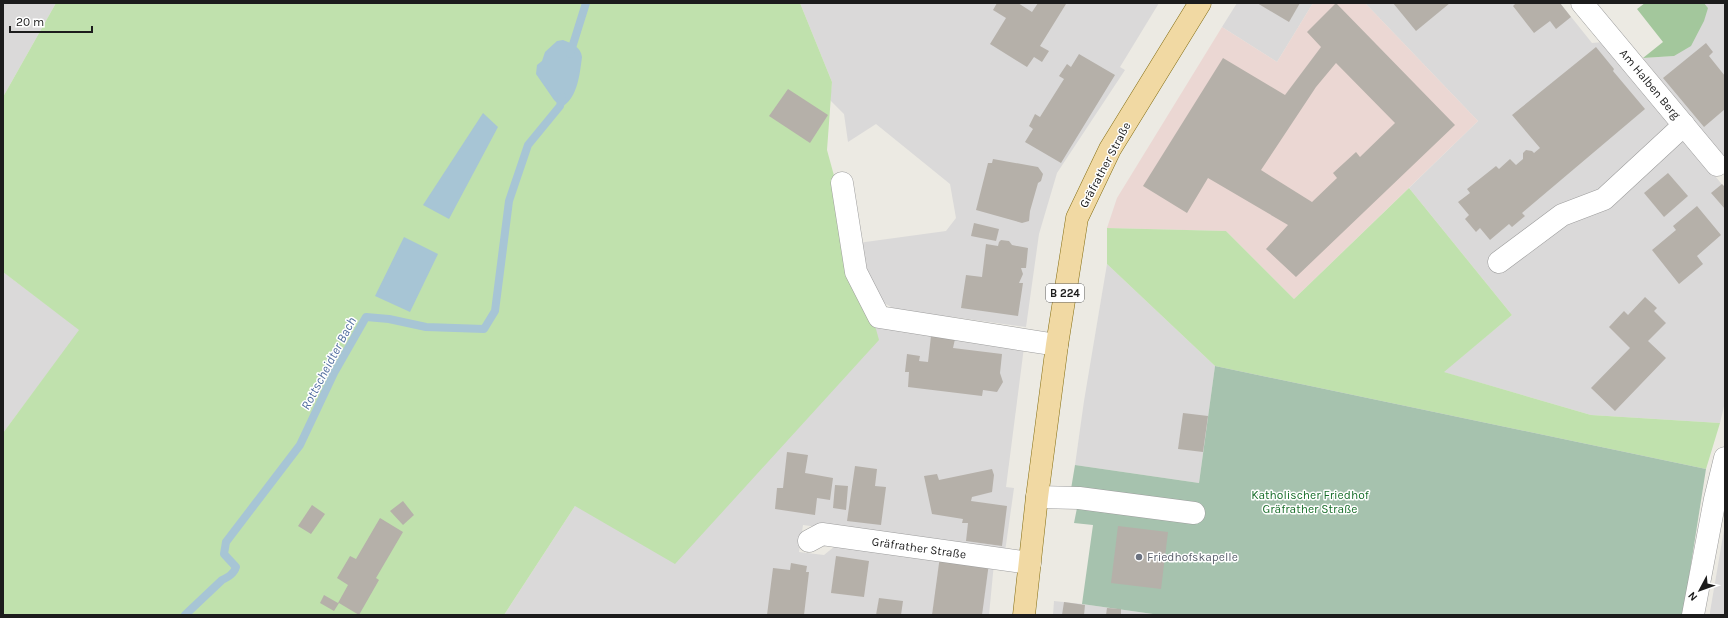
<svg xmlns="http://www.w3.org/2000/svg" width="1728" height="618" font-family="Karla,sans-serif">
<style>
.residential{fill:#dad9d9}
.commercial{fill:#ebd7d3}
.grass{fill:#c0e1ad}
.forest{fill:#a3c79c}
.cemetery{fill:#a6c2ae}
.water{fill:#a7c5d5}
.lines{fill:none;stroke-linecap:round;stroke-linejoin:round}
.stream{stroke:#a7c5d5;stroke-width:8}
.building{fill:#b5b0a9;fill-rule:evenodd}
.minor-casing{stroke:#9d9d9d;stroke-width:23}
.major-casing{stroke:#836c10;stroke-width:23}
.minor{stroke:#fff;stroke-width:22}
.major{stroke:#f1d9a3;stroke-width:22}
.worship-dot{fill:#6b7280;stroke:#fff;stroke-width:1.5}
.labels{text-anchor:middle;stroke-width:3;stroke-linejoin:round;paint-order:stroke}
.shield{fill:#fff;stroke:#606060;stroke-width:1}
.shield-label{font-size:11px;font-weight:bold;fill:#1c1c1c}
.street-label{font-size:12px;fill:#1c1c1c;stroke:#fff}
.park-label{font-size:12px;fill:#176d29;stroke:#fff}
.worship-label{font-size:12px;fill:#5b616d;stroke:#fff;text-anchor:start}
.water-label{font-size:13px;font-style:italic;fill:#5470a0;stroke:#fff}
</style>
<rect width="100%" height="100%" fill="#eceae3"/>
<g class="residential">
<polygon points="3,3 56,3 3,97"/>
<polygon points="800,3 1159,3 1120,67 1125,70 1057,173 1039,234 1026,327 952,317 948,320 900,312 884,303 873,286 864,268 858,243 946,231 956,218 950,184 876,124 848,142 844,114 830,100 832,82"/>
<polygon points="1237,3 1313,3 1277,62 1222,27"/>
<polygon points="1365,3 1560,3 1592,43 1603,42 1725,188 1725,402 1720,423 1591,415 1443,372 1512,315 1409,188 1478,121"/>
<polygon points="1704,3 1725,3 1725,161 1643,58 1674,56 1708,8"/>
<polygon points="1107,264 1215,366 1199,483 1075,465 1084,401"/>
<polygon points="3,272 80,330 3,433"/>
<polygon points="876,327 1024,347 1006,487 1014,488 1005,552 803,525 799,552 824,555 840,542 994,563 989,615 504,615 575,506"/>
<polygon points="1725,524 1725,615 1710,615 1710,612"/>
<polygon points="1054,601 1082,604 1160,615 1053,615"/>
</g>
<polygon class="commercial" points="1313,3 1365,3 1478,121 1294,299 1226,231 1107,228 1117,198 1222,27 1277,62"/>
<g class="grass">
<polygon points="56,3 800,3 832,82 827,150 879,340 675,564 575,506 504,615 3,615 3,433 79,330 3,272 3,97"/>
<polygon points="1409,188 1512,315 1444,372 1591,415 1720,423 1706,469 1215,366 1107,264 1107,228 1226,231 1294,299"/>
</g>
<polygon class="forest" points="1645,3 1704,3 1708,8 1704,21 1691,46 1674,56 1643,58 1663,42 1637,9"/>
<polygon class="cemetery" points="1215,366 1706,469 1683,615 1160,615 1082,604 1093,525 1074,523 1079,498 1071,489 1075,465 1199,483"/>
<g class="water">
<path d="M 563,40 C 571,43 581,47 582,57 C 580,72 578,97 563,106 L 558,104 L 554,100 L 536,74 L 537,65 L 542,61 L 545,52 L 557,41 Z"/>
<polygon points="483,113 498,127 449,219 423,205"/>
<polygon points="404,237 438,254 410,312 375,296"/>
</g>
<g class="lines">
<g class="stream">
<polyline points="570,54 586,3"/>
<path d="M 185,615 L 222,580 C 228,577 234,574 236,567 L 224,554 L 226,542 L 300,445 L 334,373 L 366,317 L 389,319 L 426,327 L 484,329 L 495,311 L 509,201 L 528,145 L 560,106 L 562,97"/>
</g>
</g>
<g class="building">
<polygon points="997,3 1018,3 1032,12 1038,3 1066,4 1040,46 1049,51 1042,62 1034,57 1027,67 990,44 1006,18 993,10"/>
<polygon points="1257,3 1300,3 1289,22"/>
<path d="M 1336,3 L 1455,125 L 1296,277 L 1266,249 L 1288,225 L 1208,178 L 1187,213 L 1143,186 L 1223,58 L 1285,95 L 1321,47 L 1307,32 ZM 1336,63 L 1395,123 L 1360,157 L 1356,152 L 1333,173 L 1337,178 L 1312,202 L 1261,170 L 1316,87 Z"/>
<polygon points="1393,3 1450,3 1416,31"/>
<polygon points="1516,3 1560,3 1571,17 1556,29 1550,21 1534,33 1513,6"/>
<polygon points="1706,43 1713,52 1709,56 1725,76 1725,109 1704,127 1663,78"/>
<polygon points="1596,47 1614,69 1613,71 1645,109 1522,213 1525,216 1512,227 1509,224 1490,240 1480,228 1476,232 1465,219 1469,215 1458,202 1470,193 1467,189 1496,166 1499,169 1510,159 1516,165 1523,159 1523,153 1526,150 1532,151 1534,153 1540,148 1512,115"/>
<polygon points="1079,54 1115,75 1061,163 1025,142 1033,129 1029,126 1035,114 1040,117 1064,79 1059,76 1067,64 1071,67"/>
<polygon points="788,89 828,115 810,143 769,116"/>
<polygon points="993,159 1038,167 1043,174 1041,181 1038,183 1030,211 1029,221 1022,223 976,210 988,163 992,163"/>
<polygon points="1668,173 1688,196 1664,217 1644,193"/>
<polygon points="1722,184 1725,187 1725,209 1711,193"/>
<polygon points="1697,206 1721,235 1697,256 1703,264 1679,284 1652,250 1676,230 1673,226"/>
<polygon points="974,223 999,229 996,241 971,236"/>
<polygon points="1001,240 1009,241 1012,245 1028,248 1026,268 1021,268 1023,274 1019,283 1023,283 1018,316 961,308 966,275 982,277 986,244 998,246 999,242"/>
<polygon points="1645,297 1657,308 1654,311 1666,323 1648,341 1666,358 1615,411 1591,388 1630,348 1609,327 1624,311 1628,315"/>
<polygon points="931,336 955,339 953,348 1002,354 1000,373 1003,382 997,392 983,390 982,396 908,387 909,372 905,372 907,354 920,356 919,361 928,362"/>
<polygon points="1183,413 1208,416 1203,452 1178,449"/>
<polygon points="787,452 808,455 805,473 833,478 830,500 817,498 815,515 775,509 777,488 783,488"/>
<polygon points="855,466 877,469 875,486 886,487 881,525 847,521"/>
<polygon points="992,469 994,475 992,492 972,497 971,501 1007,506 1002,546 966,541 968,523 962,523 963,519 932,514 924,476 937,474 939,480"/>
<polygon points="835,485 848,486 846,510 833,508"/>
<polygon points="403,501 414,515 403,525 390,511"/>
<polygon points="312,505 325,514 311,534 298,526"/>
<polygon points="380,518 403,532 376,578 379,580 359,615 339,603 334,611 320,603 324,595 338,603 348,585 337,578 350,556 356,559"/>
<polygon points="1118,526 1168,532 1161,589 1111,583"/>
<polygon points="836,556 869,561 864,597 831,593"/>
<polygon points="940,556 989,563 982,615 932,615"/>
<polygon points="791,563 807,566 806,572 809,572 804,615 767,615 773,568 790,570"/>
<polygon points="879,598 903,601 901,615 876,615"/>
<polygon points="1064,602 1085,605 1084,615 1062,615"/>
<polygon points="1107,608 1121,609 1121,615 1106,615"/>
</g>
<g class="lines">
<defs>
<g id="minor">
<polyline points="1582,3 1717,165"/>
<polyline points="842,183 856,272 879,317 1057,345"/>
<polyline points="1499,262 1562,215 1604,199 1684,125"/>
<polyline points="1037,497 1079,498 1194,513"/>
<polyline points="809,541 822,534 1030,563"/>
<polyline points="1693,615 1715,499 1725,458"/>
</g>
<polyline id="major" points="1024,615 1037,497 1057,345 1077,218 1110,149 1200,3"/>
</defs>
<use href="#minor" class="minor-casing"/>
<use href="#major" class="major-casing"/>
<use href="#minor" class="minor"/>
<use href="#major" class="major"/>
</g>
<circle class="worship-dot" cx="1139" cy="557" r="4"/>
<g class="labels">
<rect class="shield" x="1046" y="284" width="38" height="18" rx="3"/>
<g class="shield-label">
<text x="1065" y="297">B 224</text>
</g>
<g class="street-label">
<text transform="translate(1650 84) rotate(50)" y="4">Am Halben Berg</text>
<text transform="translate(1105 165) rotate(-62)" y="4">Gräfrather Straße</text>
<text transform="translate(919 548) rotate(8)" y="4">Gräfrather Straße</text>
</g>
<g class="park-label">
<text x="1310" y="499">Katholischer Friedhof<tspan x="1310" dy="14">Gräfrather Straße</tspan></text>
</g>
<g class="worship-label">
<text x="1147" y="561">Friedhofskapelle</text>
</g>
<g class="water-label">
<text transform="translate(328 363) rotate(-62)" y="5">Rottscheidter Bach</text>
</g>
</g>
<rect width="1728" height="618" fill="none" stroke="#1c1c1c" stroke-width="8"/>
<g transform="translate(1700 590) rotate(229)" stroke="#ffffff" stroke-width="3" paint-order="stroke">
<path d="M0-3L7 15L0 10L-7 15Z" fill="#1c1c1c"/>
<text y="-6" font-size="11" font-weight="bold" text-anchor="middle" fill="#1c1c1c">N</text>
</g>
<path d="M10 26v6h82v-6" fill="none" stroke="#1c1c1c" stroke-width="2"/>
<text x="16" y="26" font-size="12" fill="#1c1c1c" stroke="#ffffff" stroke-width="3" paint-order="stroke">20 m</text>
</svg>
